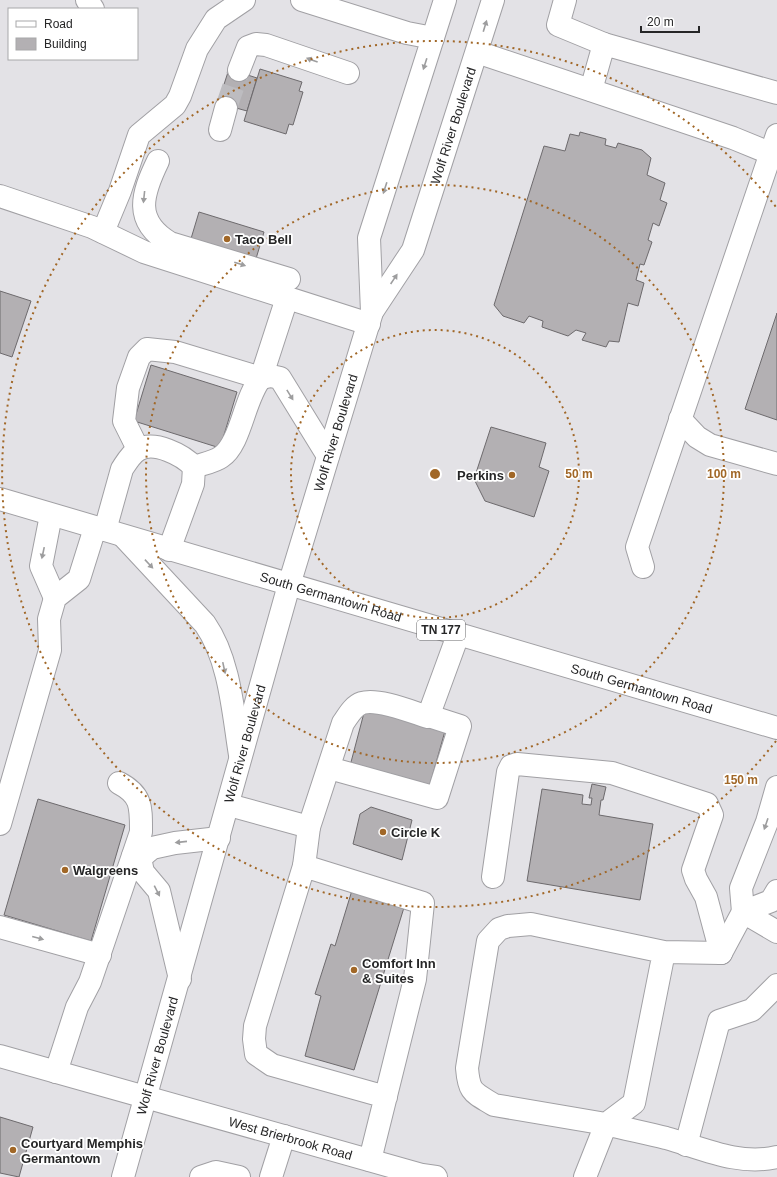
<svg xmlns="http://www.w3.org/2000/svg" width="777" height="1177" font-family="Helvetica,sans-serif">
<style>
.building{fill:#b3b0b3;stroke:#6d6a6d}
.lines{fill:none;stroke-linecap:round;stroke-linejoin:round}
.minor-tunnel{stroke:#bdbcc0;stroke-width:22;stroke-dasharray:22 11;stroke-linecap:butt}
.minor-casing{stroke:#a1a0a4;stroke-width:24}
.major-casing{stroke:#a1a0a4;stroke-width:24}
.minor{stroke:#fff;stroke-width:22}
.major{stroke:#fff;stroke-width:22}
.oneway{fill:#9d9d9e}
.ring{fill:none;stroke:#a16727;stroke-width:2;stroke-dasharray:2 4}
.poi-dot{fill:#a16727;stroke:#fff;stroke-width:1.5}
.labels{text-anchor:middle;stroke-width:3.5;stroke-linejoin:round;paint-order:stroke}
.shield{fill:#fff;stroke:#676768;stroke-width:1}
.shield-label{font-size:12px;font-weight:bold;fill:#262627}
.street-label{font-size:13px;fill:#262627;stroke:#fff}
.poi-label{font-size:13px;font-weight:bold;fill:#262627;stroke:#fff;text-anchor:start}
.centre{fill:#a16727;stroke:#fff;stroke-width:2}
.ring-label{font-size:12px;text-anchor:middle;font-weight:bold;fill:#a16727;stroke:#fff;stroke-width:3.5;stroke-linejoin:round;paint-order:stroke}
</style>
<rect width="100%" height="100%" fill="#e3e2e6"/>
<g class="building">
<polygon points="229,69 257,78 247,111 218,103"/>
<polygon points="260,69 302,82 299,91 303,92 293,125 289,124 286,134 244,121"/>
<polygon points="580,132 606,139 605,145 616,148 618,143 642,150 651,158 647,175 665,183 660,200 667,203 659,226 653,223 648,240 652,242 644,265 640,264 636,280 644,283 638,306 628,303 619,342 609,341 606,347 582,340 586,333 576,330 568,336 542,327 543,321 529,316 524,323 503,316 494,305 544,146 565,151 570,134 579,136"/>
<polygon points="199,212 264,232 255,262 190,242"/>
<polygon points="0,291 31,301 12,357 0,353"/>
<polygon points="777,313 777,420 745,409"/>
<polygon points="151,365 237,392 220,448 134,421"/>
<polygon points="491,427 546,443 539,467 549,471 534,517 485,501 474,479"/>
<polygon points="365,709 445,731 429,788 350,766"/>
<polygon points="592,784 606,787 603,800 601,800 599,815 653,824 640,900 527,881 542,789 583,795 582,804 591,805 592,798 589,798"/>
<polygon points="38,799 125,825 91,941 4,915"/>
<polygon points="371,807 412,820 402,860 353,844 360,814"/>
<polygon points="353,887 406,901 354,1070 305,1056 321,996 315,994 331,944 335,946"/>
<polygon points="0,1117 33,1127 19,1177 0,1173"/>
</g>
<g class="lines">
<polyline class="minor-tunnel" points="226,108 239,70"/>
<defs>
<g id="minor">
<polyline points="87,0 93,9"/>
<polyline points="302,0 407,33 433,38"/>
<polyline points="565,0 558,25 604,44"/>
<polyline points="477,52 733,138 777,156"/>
<polyline points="239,70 248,47 256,44 266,45 348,73"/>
<polyline points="591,90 604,44 777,93"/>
<polyline points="220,130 226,108"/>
<path d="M 158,161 C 142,194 133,221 170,243 L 289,279"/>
<polyline points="0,196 92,227 144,252 369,324"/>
<polyline points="103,232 120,191 139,135 175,105 180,96 197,49 216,19 244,0"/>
<polyline points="680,419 697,437 710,445 777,464"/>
<polyline points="138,449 124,421 128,388 139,357 147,349 175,352 261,378 271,376 280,378 328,456"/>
<path d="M 194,467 C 202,464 214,462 221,457 C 241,444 244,398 261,378 L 287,298"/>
<polyline points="51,515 41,566 55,598"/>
<path d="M 105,530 L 122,469 C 126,463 131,454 138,450 C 154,440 183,455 194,467 L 193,484 L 169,550"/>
<polyline points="643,567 637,547 777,135"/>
<polyline points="329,768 437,798 460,726 429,716"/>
<polyline points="777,787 767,822 741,888 743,912 771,901 777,891"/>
<path d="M 229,805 L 309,827 L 343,723 C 348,716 353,706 362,703 C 378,698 412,712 428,717 L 458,635"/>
<polyline points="0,824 50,650 49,619 55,598 79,579 95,528"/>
<polyline points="133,856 140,858 152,848 175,843 219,838"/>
<polyline points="140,858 143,872 159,891 180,979"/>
<polyline points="304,866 309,827"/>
<polyline points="493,877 508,772 511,766 517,764 612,773 707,804 712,815 693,870 696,879 706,897 721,953"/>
<polyline points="0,927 100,955"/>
<path d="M 664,952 L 634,1103 L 606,1124 L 494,1105 C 473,1092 469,1093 467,1068 L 488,941 L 499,929 L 508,926 L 531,924 L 664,952 L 721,953"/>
<polyline points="721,953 743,912 777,932"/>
<path id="s1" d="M 0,1056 L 422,1175 L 436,1177"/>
<path d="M 56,1072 L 77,1007 L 90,982 L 141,832 C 141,807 142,795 119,783"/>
<polyline points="686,1145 719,1021 752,1010 777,985"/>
<polyline points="370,1160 415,979 423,903 304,866 255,1026 254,1039 256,1054 272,1065 386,1097"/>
<polyline points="201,1177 216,1172 239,1177"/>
<polyline points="271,1177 284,1136"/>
<path d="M 585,1177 L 606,1124 C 626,1129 646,1133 666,1138 C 702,1148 738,1166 777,1157"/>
</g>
<g id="major">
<polyline points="372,312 369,238 445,0"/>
<path id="s2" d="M 0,499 L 777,728"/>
<path d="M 124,537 L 205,624 C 230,660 233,712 240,755"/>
<path id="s3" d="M 123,1177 L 289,585 L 372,312 L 413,250 L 493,0"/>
</g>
</defs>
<use href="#minor" class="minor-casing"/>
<use href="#major" class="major-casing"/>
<use href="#minor" class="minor"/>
<use href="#major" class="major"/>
</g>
<defs><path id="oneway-solid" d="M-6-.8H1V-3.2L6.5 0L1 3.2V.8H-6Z"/></defs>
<g class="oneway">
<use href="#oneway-solid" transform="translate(485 26) rotate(-73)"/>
<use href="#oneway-solid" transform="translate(312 60) rotate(-160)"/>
<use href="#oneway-solid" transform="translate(425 64) rotate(108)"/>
<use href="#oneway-solid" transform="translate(385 188) rotate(108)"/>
<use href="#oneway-solid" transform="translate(144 197) rotate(96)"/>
<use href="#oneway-solid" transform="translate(240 264) rotate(17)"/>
<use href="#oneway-solid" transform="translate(394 279) rotate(-56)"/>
<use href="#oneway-solid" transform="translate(290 395) rotate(58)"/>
<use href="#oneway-solid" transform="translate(43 553) rotate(102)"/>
<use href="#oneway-solid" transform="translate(149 564) rotate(47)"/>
<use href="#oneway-solid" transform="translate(224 668) rotate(78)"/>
<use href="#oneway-solid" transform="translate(766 824) rotate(109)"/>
<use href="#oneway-solid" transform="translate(181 842) rotate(174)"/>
<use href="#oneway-solid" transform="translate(157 891) rotate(63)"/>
<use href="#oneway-solid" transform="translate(38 938) rotate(15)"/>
</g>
<g class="ring">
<circle cx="435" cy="474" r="144"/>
<circle cx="435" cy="474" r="289"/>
<path d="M776 741A433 433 0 1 1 776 207"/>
</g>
<g class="poi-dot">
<circle cx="227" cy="239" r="4"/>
<circle cx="512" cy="475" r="4"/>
<circle cx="383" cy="832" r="4"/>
<circle cx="65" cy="870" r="4"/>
<circle cx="354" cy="970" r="4"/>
<circle cx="13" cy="1150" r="4"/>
</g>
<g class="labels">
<rect class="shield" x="417" y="620" width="48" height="20" rx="3"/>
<g class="shield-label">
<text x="441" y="634">TN 177</text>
</g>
<g class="street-label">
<text dy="5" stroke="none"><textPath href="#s3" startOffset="1105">Wolf River Boulevard</textPath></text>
<text dy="5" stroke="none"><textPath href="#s3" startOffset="774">Wolf River Boulevard</textPath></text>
<text dy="5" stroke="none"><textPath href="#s2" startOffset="345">South Germantown Road</textPath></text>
<text dy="5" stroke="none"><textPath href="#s2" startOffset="669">South Germantown Road</textPath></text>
<text dy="5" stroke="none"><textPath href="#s3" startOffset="450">Wolf River Boulevard</textPath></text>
<text dy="5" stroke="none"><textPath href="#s3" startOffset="126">Wolf River Boulevard</textPath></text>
<text dy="5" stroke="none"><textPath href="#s1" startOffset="302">West Brierbrook Road</textPath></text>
</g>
<g class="poi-label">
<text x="235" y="244">Taco Bell</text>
<text x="504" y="480" text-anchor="end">Perkins</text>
<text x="391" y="837">Circle K</text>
<text x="73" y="875">Walgreens</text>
<text x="362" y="968">Comfort Inn<tspan x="362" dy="15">&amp; Suites</tspan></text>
<text x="21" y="1148">Courtyard Memphis<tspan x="21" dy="15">Germantown</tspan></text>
</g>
</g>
<circle cx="435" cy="474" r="6" class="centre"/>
<g class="ring-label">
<text x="579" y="478">50 m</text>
<text x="724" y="478">100 m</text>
<text x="741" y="784">150 m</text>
</g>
<rect x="8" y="8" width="130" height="52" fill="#ffffff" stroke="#a8a8a9"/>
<rect x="16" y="21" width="20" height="6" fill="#ffffff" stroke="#a8a8a9"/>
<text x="44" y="28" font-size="12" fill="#262627">Road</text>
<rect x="16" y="38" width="20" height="12" fill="#b3b0b3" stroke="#a8a8a9"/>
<text x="44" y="48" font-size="12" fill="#262627">Building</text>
<path d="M641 26v6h58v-6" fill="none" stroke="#262627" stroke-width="2"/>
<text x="647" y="26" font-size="12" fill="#262627" stroke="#ffffff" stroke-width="3" paint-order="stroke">20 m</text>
</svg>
